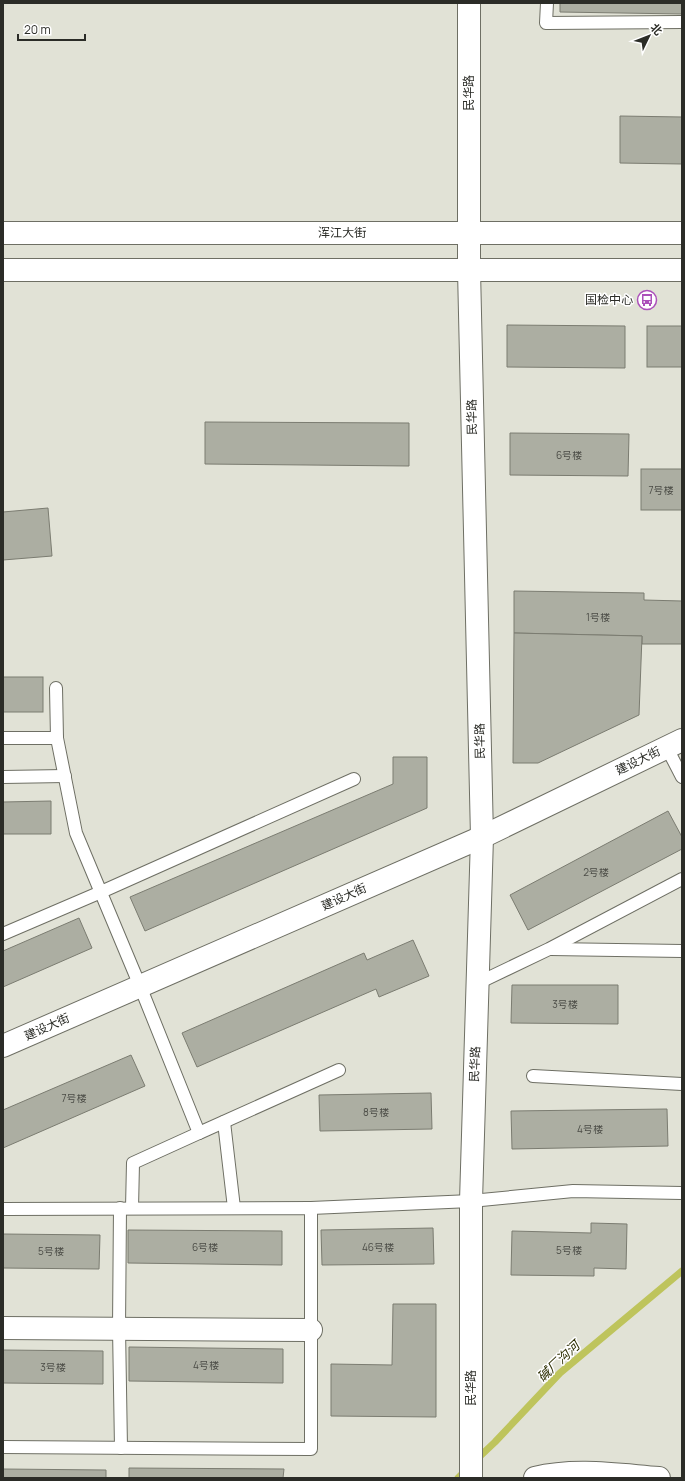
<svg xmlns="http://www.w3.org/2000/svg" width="685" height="1481" font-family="Manrope,'Noto Sans SC',sans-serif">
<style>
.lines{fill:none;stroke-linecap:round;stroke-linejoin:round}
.stream{stroke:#bec45c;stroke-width:7}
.building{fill:#acaea2;stroke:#7b7c71}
.lane-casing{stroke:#6e6f64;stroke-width:14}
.street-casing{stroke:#6e6f64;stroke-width:24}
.secondary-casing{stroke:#6e6f64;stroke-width:24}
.primary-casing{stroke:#6e6f64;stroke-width:24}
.lane{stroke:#fff;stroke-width:12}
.street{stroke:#fff;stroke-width:22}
.secondary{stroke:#fff;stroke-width:22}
.primary{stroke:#fff;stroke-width:22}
.labels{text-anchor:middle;stroke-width:3;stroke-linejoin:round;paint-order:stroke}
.number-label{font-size:10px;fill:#4b4c46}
.street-label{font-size:12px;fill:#2b2c27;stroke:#fff}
.poi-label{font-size:12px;fill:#2b2c27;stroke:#fff;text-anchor:end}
.water-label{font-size:13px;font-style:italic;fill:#2c2e01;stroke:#fff}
</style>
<rect width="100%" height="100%" fill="#e1e2d6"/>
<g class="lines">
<g class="stream">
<polyline points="476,1460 495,1442 560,1373 682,1271"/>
<polyline points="458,1478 467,1469"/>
</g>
</g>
<g class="building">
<polygon points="560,3 682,3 682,14 560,12"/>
<polygon points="620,116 682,117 682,164 620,163"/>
<polygon points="507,325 625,326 625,368 507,367"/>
<rect x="647" y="326" width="35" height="41"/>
<polygon points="205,422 409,423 409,466 205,464"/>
<polygon points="510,433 629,434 628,476 510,475"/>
<rect x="641" y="469" width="41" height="41"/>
<polygon points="48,508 52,556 3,560 3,512"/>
<polygon points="514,591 644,593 644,600 682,601 682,644 642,644 642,636 514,633"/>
<polygon points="514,633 642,636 639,715 538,763 513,763"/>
<rect x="3" y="677" width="40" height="35"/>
<polygon points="393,757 427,757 427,808 145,931 130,897 393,784"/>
<polygon points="51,801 51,834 3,834 3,802"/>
<polygon points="668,811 682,837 682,849 528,930 510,895"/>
<polygon points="79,918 92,948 3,987 3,951"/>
<polygon points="413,940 429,976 379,997 376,989 197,1067 182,1033 364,953 367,960"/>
<polygon points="512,985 618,985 618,1024 511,1023"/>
<polygon points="131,1055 145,1086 3,1148 3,1110"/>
<polygon points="431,1093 432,1129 320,1131 319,1095"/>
<polygon points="667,1109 668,1146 512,1149 511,1111"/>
<polygon points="591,1223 627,1224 626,1269 594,1268 594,1276 511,1275 512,1231 591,1233"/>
<polygon points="433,1228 434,1264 322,1265 321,1230"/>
<polygon points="128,1230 282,1231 282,1265 128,1263"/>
<polygon points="3,1234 100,1235 99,1269 3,1268"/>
<polygon points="393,1304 436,1304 436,1417 331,1416 331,1364 392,1365"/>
<polygon points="129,1347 283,1349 283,1383 129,1381"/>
<polygon points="3,1350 103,1351 103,1384 3,1383"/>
<polygon points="129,1468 284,1469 283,1478 129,1478"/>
<polygon points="3,1469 106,1470 106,1478 3,1478"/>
</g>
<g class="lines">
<defs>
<g id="lane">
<polyline points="547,3 546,23 682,22"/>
<polyline points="56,688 57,738 76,833 140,986 199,1133 133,1163 132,1208"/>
<polyline points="3,738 57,738"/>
<polyline points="667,748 682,777"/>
<polyline points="3,777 65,776"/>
<polyline points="3,934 101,892 354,779"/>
<polyline points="551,949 682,951"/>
<polyline points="478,983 549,949 682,879"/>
<polyline points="533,1076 682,1084"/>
<polyline points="224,1122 234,1208"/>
<polyline points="199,1133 339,1070"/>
<polyline points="120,1208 119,1328 121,1448"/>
<polyline points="311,1208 471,1201 573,1191 682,1193"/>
<polyline points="3,1209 311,1208 311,1449 3,1447"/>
</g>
<g id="street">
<polyline points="3,1328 311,1330"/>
<path d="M 535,1478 C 575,1468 619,1475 659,1478"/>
</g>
<g id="secondary">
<polyline points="469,3 469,270 482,837 471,1201 471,1478"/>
<polyline points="3,1046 482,837 682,740"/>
</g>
<g id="primary">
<polyline points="3,233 682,233"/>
<polyline points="3,270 682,270"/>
</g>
</defs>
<use href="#lane" class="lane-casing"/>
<use href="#street" class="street-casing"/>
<use href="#secondary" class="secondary-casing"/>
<use href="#primary" class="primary-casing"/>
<use href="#lane" class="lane"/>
<use href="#street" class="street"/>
<use href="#secondary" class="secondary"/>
<use href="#primary" class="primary"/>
</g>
<defs>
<symbol id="bus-ring" viewBox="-11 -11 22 22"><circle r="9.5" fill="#fff" stroke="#ac50ba" stroke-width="1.5"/><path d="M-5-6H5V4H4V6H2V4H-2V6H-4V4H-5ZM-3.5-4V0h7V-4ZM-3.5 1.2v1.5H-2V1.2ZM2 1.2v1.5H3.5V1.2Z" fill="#ac50ba"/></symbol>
</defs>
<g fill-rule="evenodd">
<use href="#bus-ring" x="636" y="289" width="22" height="22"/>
</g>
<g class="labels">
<g class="number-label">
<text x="569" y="459">6号楼</text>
<text x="661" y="494">7号楼</text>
<text x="598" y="621">1号楼</text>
<text x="596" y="876">2号楼</text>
<text x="565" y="1008">3号楼</text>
<text x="74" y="1102">7号楼</text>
<text x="376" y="1116">8号楼</text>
<text x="590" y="1133">4号楼</text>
<text x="205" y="1251">6号楼</text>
<text x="378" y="1251">46号楼</text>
<text x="569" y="1254">5号楼</text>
<text x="51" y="1255">5号楼</text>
<text x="206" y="1369">4号楼</text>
<text x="53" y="1371">3号楼</text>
</g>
<g class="street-label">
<text transform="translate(469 93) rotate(-90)" y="4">民华路</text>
<text x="342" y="237">浑江大街</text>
<text transform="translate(472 417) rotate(-91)" y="4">民华路</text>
<text transform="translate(480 741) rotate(-91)" y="4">民华路</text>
<text transform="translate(638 761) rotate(-26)" y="4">建设大街</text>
<text transform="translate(344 897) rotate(-24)" y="4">建设大街</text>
<text transform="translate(47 1027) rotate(-24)" y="4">建设大街</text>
<text transform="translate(475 1064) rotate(-88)" y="4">民华路</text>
<text transform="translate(471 1388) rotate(-90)" y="4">民华路</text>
</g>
<g class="poi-label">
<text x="633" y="304">国检中心</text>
</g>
<g class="water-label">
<text transform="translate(558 1361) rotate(-43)" y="5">碱厂沟河</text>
</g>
</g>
<rect width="685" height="1481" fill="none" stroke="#2b2c27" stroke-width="8"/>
<g transform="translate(649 36) rotate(47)" stroke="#ffffff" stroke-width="3" paint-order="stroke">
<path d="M0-3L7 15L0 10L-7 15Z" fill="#2b2c27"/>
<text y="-6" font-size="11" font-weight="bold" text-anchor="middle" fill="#2b2c27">北</text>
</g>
<path d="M18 34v6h67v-6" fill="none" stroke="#2b2c27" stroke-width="2"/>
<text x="24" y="34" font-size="12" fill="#2b2c27" stroke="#ffffff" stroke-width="3" paint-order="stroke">20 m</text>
</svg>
